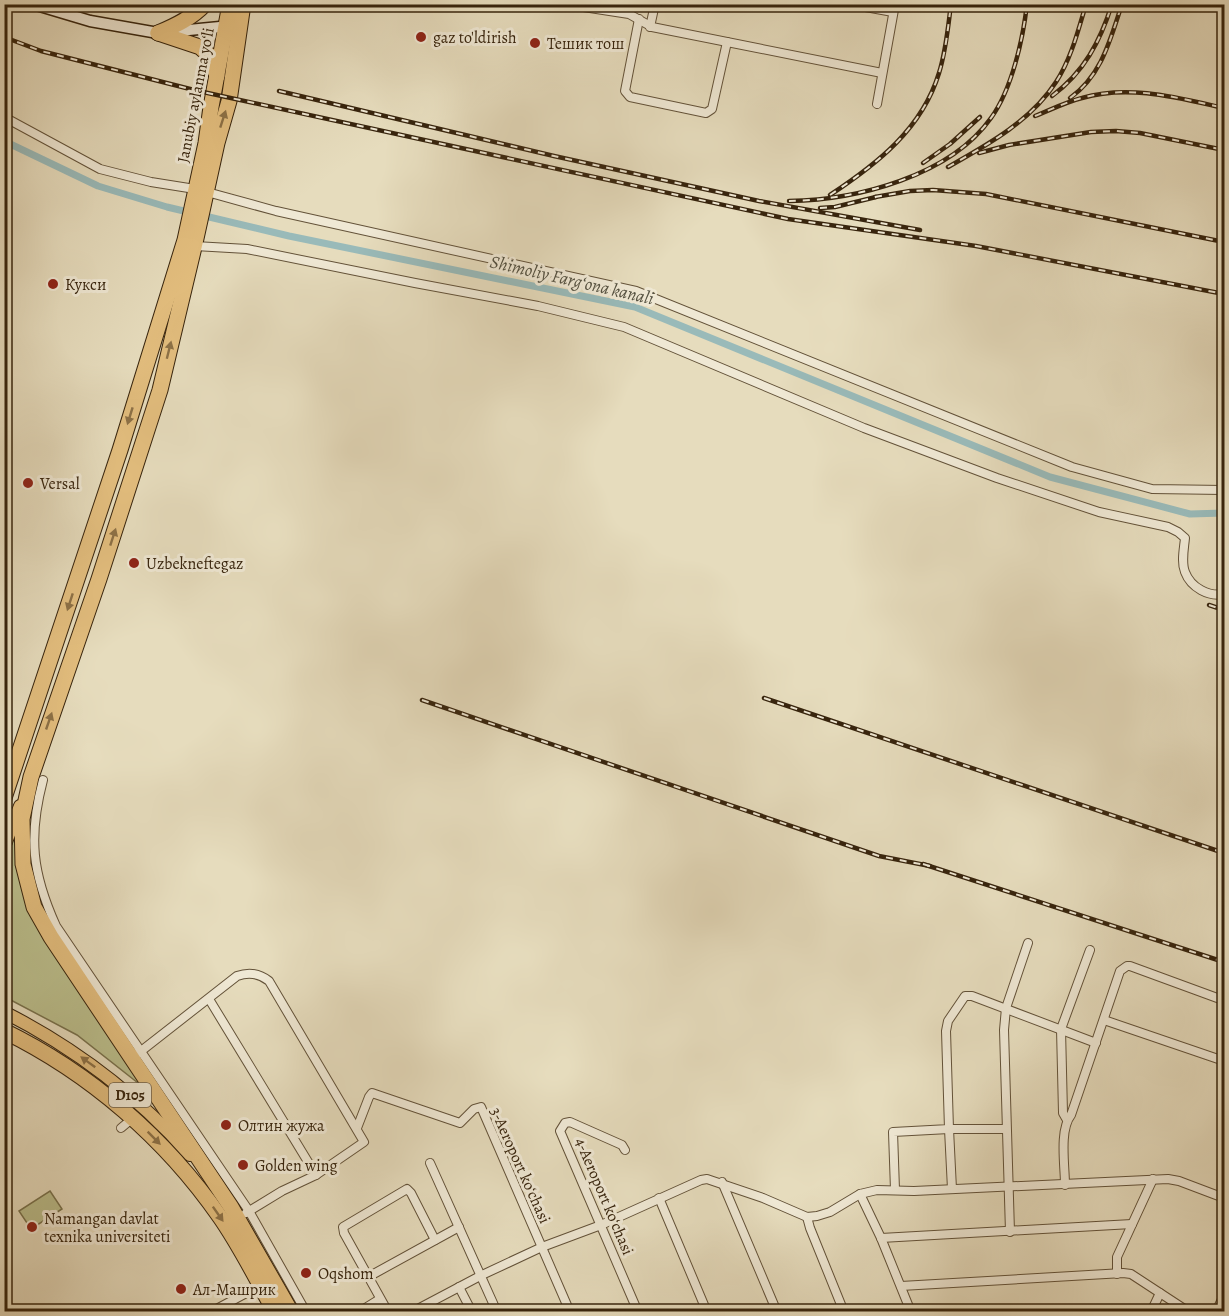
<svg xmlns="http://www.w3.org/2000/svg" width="1229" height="1316" font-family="Alegreya,serif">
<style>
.green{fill:#bbbf8d;stroke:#79724d;stroke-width:1.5}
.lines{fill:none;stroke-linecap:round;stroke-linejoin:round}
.canal{stroke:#99bab9;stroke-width:7}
.street-casing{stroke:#635239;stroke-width:10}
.secondary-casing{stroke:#37240d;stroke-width:13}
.primary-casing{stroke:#37240d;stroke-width:14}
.highway-casing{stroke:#37240d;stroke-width:17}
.street{stroke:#efe8d4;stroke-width:8}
.secondary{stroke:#efe8d4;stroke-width:10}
.primary{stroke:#e3be7e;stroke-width:12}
.highway{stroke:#e3be7e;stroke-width:15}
.rail-casing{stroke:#37240d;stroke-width:4.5}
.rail{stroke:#efe8d4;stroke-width:2;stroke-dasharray:7;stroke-linecap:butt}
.oneway{fill:#8d7146}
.poi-dot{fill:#8f2418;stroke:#efe8d4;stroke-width:2}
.labels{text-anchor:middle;stroke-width:6;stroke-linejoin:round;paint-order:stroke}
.shield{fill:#efe8d4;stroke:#6e5f49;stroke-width:1.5}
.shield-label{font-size:15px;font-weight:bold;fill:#37240d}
.poi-label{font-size:16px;fill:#37240d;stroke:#efe8d4;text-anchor:start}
.street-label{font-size:16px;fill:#37240d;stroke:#efe8d4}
.water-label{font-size:18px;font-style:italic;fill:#545141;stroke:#efe8d4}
</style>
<rect width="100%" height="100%" fill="#e6dcbd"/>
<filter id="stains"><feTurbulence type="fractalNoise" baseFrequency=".00333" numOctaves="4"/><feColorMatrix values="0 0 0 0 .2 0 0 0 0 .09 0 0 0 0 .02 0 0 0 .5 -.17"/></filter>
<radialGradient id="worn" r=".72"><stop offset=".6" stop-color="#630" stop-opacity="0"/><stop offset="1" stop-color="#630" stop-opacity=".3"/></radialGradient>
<g class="green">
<polygon points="16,826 18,872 142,1082 138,1083 77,1035 5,997 5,871"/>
<polygon points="50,1191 62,1209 31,1229 19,1211"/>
</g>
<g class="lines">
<polyline class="canal" points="4,141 98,186 167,207 289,236 635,307 1050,477 1190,514 1224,513"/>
<defs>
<g id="street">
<polyline points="564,4 629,14 652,27 882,73"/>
<polyline points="849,4 893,12"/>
<polyline points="639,19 625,91 630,97 706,113 712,109 727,42"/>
<polyline points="650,27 655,4"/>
<polyline points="877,104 895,4"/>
<polyline points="4,117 100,169 151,182 195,189"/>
<polyline points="207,192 276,211 636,291 1072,467 1152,489 1224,490"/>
<path d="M 195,246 L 247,249 L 415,283 L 538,306 L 624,327 L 864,428 L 997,478 L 1099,512 L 1168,527 L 1178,532 L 1185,538 C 1184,549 1181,562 1185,572 C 1191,588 1209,597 1224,594"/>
<path d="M 43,780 C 28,837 32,873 56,926 L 249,1211 L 306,1312"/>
<polyline points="209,999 316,1175"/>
<polyline points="1104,1020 1224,1061"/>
<path d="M 136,1055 L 237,976 C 248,972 259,973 269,981 L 364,1142 L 316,1175 L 282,1191 L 246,1213"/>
<polyline points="1067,1120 1063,1113 1061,1029 1090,950"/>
<polyline points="121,1128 133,1118"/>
<polyline points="357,1128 369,1097 372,1093 460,1123 474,1109 481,1107 570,1312"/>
<polyline points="625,1150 622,1145 570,1122 565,1123 560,1131 638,1312"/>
<polyline points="430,1163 497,1312"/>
<polyline points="722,1182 777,1312"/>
<path d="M 1065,1185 C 1065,1166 1059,1130 1071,1115 L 1120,971 L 1127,966 L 1130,966 L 1220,999"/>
<polyline points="952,1189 949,1129 1006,1129"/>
<polyline points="895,1190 893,1132 949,1129 946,1031 948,1021 965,996 972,996 1096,1043"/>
<polyline points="860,1194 881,1238 911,1312"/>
<polyline points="659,1198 707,1312"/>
<polyline points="807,1217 810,1228 844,1312"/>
<polyline points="1010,1232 1004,1030 1006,1008 1028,943"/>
<polyline points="881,1238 1132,1224"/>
<polyline points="1117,1274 1117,1257 1153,1179"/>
<polyline points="368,1277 459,1227"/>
<polyline points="901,1286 1123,1273 1131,1274 1189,1312"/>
<polyline points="459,1287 472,1312"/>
<polyline points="211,1312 261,1285"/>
<polyline points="359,1312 380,1299"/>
<polyline points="388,1312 344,1233 343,1227 407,1189 411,1193 435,1240"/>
<polyline points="412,1312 482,1275 542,1247 601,1225 701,1180 707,1179 763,1198 807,1217 817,1216 830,1212 860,1194 877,1190 914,1191 1168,1179 1179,1181 1224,1198"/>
<polyline points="1151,1312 1160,1293"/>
<polyline points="1216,1312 1224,1295"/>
</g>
<polyline id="secondary" points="33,4 90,21 158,33 230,26"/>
<g id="primary">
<polyline points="4,847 20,806"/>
<path d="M 4,1012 C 75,1048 137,1095 190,1155"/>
</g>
<g id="highway">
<polyline points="243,4 229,101 217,143 195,243 160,390 99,579 31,777 22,819 23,864 34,907 51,937 231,1207 291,1312"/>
<polyline points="158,33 200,47 210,56 217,76"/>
<path d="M 158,33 C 175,26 192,18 205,4"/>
<polyline points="4,798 120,450 185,240 206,143 211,107 230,4"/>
<path d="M 4,1031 C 90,1073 166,1139 220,1217 C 241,1247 257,1280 275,1312"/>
</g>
</defs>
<use href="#street" class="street-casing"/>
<use href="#secondary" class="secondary-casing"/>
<use href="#primary" class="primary-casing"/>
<use href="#highway" class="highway-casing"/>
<use href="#street" class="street"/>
<use href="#secondary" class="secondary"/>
<use href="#primary" class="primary"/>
<use href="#highway" class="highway"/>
<defs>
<g id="rail">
<polyline points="4,37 41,51 194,90 788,219 976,246 1224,294"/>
<polyline points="279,91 554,156 759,201 920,230"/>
<path d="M 1052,96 C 1084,72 1100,42 1112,4"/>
<path d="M 1070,98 C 1102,75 1110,40 1122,4"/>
<path d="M 1035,116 C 1050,110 1066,102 1082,98 C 1129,84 1179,98 1224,108"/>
<polyline points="979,153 1009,145 1091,132 1116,131 1140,133 1224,150"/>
<polyline points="923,163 950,144 980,117"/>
<path d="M 948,167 C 987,145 1031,121 1056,82 C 1071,59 1078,31 1086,4"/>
<path d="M 830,195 C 877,164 922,129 939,73 C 946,51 948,27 951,4"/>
<polyline points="875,197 910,191 933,190 986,194 1224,242"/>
<path d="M 789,201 C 857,200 950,176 991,118 C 1012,89 1023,39 1027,4"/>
<polyline points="820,208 835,207 876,197"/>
<polyline points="1209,605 1224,610"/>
<polyline points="764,698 1224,853"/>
<polyline points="422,700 879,856 930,866"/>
<polyline points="923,864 1224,962"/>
</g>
</defs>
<use href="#rail" class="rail-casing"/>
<use href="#rail" class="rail"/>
</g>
<defs><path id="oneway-solid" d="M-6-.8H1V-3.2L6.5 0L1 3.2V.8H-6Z" transform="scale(1.5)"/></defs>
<g class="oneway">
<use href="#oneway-solid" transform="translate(223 119) rotate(-72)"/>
<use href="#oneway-solid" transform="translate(169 350) rotate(-76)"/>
<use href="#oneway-solid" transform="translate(130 416) rotate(107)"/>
<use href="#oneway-solid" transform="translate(113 537) rotate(-72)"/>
<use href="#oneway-solid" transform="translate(70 602) rotate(108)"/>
<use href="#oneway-solid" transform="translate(49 721) rotate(-71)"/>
<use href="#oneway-solid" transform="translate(88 1062) rotate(-144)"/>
<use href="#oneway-solid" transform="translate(154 1138) rotate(45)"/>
<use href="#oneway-solid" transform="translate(218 1214) rotate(55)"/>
</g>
<g class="poi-dot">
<circle cx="421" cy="37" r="6"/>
<circle cx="535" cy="43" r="6"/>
<circle cx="53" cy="284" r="6"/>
<circle cx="28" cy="483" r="6"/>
<circle cx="134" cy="563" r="6"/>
<circle cx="226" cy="1125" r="6"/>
<circle cx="243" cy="1165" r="6"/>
<circle cx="32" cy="1227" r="6"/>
<circle cx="306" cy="1273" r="6"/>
<circle cx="181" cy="1289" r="6"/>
</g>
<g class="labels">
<rect class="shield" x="109" y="1083" width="42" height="24" rx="4.5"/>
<g class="shield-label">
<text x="130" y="1100">D105</text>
</g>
<g class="poi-label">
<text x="433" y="43">gaz to'ldirish</text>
<text x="547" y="49">Тешик тош</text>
<text x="65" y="290">Кукси</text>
<text x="40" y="489">Versal</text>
<text x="146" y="569">Uzbekneftegaz</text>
<text x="238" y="1131">Олтин жужа</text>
<text x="255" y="1171">Golden wing</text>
<text x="44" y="1224">Namangan davlat<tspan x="44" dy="18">texnika universiteti</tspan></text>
<text x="318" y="1279">Oqshom</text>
<text x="193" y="1295">Ал-Машрик</text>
</g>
<g class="street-label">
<text transform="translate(195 95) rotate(-79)" y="6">Janubiy aylanma yoʻli</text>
<text transform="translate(521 1165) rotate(66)" y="6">3-Aeroport koʻchasi</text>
<text transform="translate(605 1196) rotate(67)" y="6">4-Aeroport koʻchasi</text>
</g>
<g class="water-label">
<text transform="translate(572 280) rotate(13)" y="6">Shimoliy Fargʻona kanali</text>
</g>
</g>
<rect width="1229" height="1316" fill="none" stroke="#e6dcbd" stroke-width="24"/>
<rect x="6" y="6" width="1217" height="1304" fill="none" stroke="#37240d" stroke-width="3"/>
<rect x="12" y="12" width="1205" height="1292" fill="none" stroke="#37240d" stroke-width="1.5"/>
<rect width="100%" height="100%" filter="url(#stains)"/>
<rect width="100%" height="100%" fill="url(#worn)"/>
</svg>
